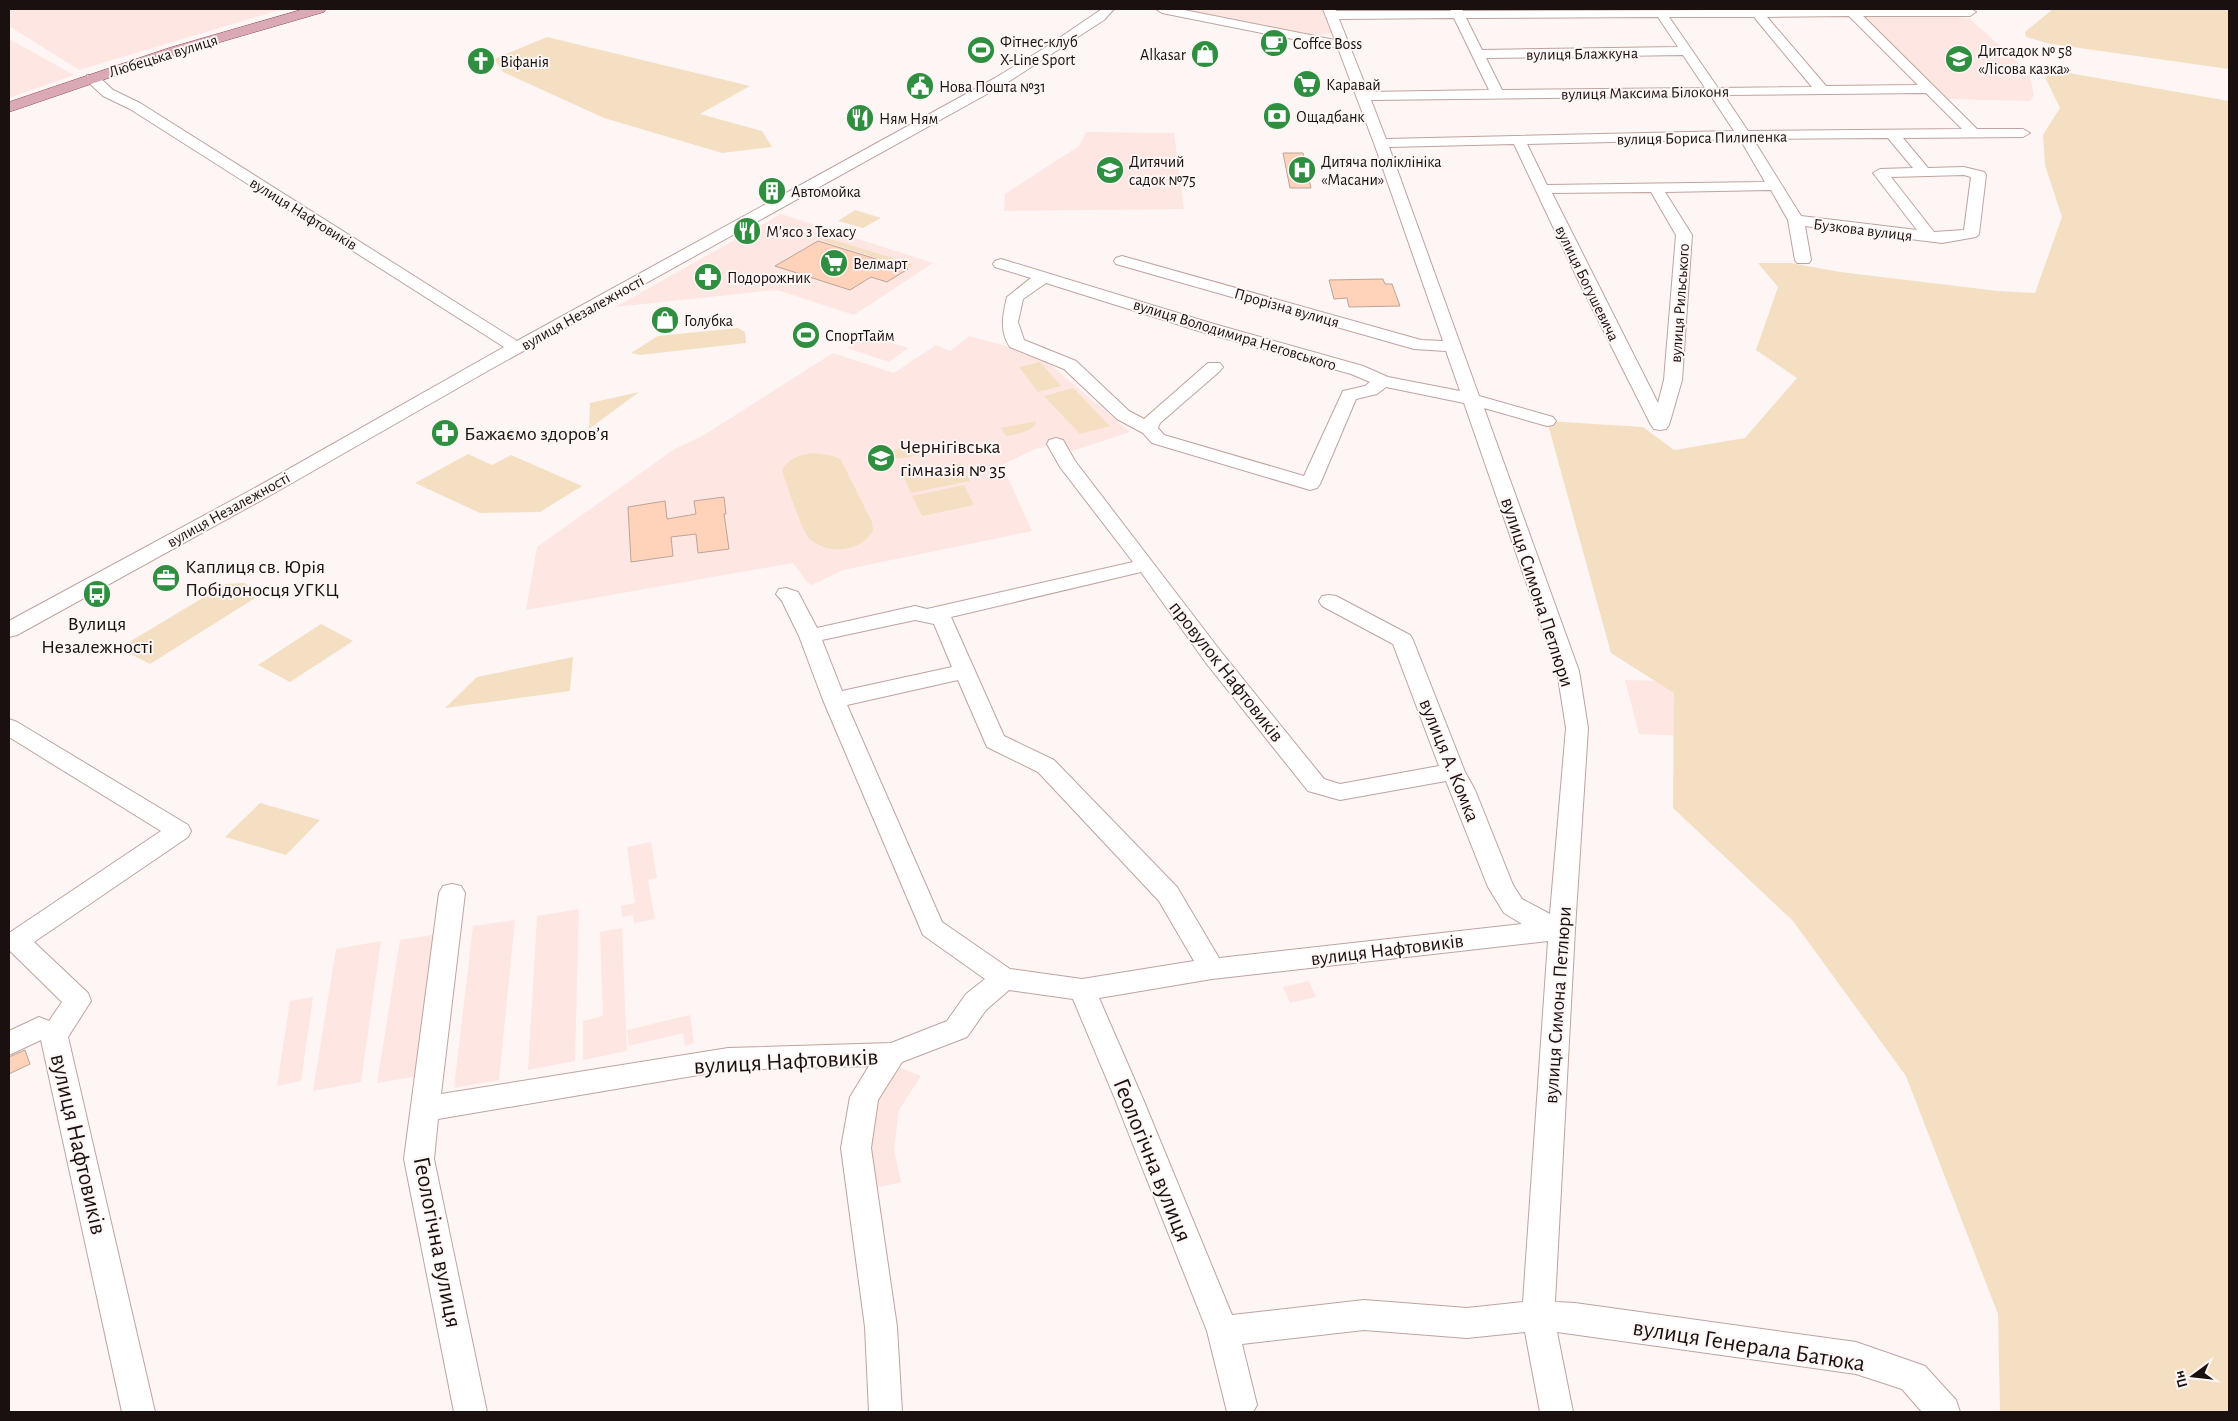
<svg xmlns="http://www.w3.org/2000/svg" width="2238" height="1421" font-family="'Alegreya Sans',sans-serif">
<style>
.built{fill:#fee6e3}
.green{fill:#f5dfc2}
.building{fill:#ffd2b9;stroke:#bca597}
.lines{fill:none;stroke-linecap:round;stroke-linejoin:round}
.minor-casing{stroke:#bfa39e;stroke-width:2}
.major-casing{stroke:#874e5b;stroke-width:1}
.minor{fill:#fff;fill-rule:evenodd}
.major{fill:#daa9b5;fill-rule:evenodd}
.labels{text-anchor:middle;stroke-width:4;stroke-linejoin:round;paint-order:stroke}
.far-poi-label{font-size:16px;fill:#1a100f;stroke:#fdf6f5;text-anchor:start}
.far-street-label{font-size:16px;fill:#1a100f;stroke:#fdf6f5}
.poi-label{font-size:20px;fill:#1a100f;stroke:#fdf6f5;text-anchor:start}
.street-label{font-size:20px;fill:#1a100f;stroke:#fdf6f5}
.near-street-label{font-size:24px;fill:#1a100f;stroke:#fdf6f5}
</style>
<rect width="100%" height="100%" fill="#fdf6f5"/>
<g class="built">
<polygon points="9,9 283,9 79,70 9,26"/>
<polygon points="1183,9 1323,9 1332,33 1315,36"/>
<polygon points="1860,16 1952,16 1970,19 2029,72 2034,95 2030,101 1947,99"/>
<polygon points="9,39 74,75 9,98"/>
<polygon points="1086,132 1174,133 1184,209 1004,211 1005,194 1079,146"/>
<polygon points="781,214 933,263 854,315 777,290 615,307"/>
<polygon points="866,335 908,348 889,362 847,348"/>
<polygon points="969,336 1039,355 1130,432 1072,451 1060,443 1035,449 1002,465 1032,531 843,570 812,585 807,582 793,563 526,610 537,547 673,450 704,435 833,353 894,373 936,345 950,351"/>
<polygon points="1625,680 1695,682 1712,737 1639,734"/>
<polygon points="651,842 657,878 648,880 655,919 634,923 633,915 622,917 621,906 635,903 627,847"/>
<polygon points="579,909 575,1061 528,1070 537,916"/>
<polygon points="515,920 499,1080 454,1088 473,926"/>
<polygon points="622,928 627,1051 583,1060 583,1021 603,1016 600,932"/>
<polygon points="444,933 424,1075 377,1083 400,940"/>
<polygon points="381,941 361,1082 313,1091 336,949"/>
<polygon points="1309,981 1316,997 1290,1003 1283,987"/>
<polygon points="313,997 301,1081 277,1086 290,1001"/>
<polygon points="690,1015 694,1043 685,1046 683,1033 629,1046 627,1030"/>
<polygon points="894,1065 921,1076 899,1110 894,1149 901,1182 868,1190 872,1102"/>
</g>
<g class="green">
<polygon points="2053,9 2229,9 2229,69 2051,44 2026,37 2025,32"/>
<polygon points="547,37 750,86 700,114 762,131 772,147 722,153 604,118 503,72 494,59"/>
<polygon points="2057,71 2229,101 2229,1412 2000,1412 1998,1314 1906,1076 1793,921 1673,808 1674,693 1611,653 1547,421 1643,427 1674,450 1745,438 1797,378 1756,350 1778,287 1758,263 1791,263 1840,272 1998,291 2035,293 2062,217 2045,165 2043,135 2060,108 2045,77"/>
<polygon points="855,210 881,218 863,228 838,221"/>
<polygon points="824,237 912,264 909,268 820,240"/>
<polygon points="738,328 745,332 746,343 640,355 631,353 658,336"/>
<polygon points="1040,362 1061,386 1038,392 1019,367"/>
<polygon points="1073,388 1110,426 1080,434 1044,396"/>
<polygon points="639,392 589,429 590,403"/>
<path d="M 1036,421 C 1033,433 1016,434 1006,436 L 1001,428 Z"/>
<path d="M 929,443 L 933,451 C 920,454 892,465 882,452 Z"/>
<path d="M 813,453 L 834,456 L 841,460 L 872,522 L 873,531 C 866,542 857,547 844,549 C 832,551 817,547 808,537 C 801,528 787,485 782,471 C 788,458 799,455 813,453 Z"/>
<polygon points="468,454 492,465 511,455 582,486 540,512 480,513 415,483"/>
<polygon points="961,463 970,481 911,493 903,475"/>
<polygon points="964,485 974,505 922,516 912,496"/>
<polygon points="244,583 263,593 150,664 119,648 226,584"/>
<polygon points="321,624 353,641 290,682 258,665"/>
<polygon points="573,657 570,691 445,708 477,677"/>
<polygon points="260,803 320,820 286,855 225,837"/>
</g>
<g class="building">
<polygon points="1283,153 1303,153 1311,188 1290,188"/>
<polygon points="818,241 908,269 887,282 871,277 850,290 775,266"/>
<polygon points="1383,279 1385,284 1392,284 1400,306 1349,307 1347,298 1334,299 1329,280"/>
<polygon points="724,497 726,514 724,514 729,549 698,553 696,534 671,537 673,556 631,562 628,507 665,501 667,519 696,514 694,501"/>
<polygon points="25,1050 30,1064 9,1074 9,1057"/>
</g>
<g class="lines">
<defs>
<g id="minor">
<polygon points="1102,9 1114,9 1104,20 1005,84 491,369 278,491 17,635 9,637 9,621 264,483 504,347 130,109 103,96 87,81 86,78 87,75 97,75 113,90 140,103 517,341 995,78 1043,49"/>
<path d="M 1156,9 L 1179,9 L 1335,40 L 1323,9 L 1335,9 L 1336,11 L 1451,11 L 1450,9 L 1462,9 L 1463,11 L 1971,9 L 1976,12 L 1970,16 L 1863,16 L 1977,129 L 2023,129 L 2030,133 L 2023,137 L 1903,138 L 1928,168 L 1964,167 L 1984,172 L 1986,175 L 1979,234 L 1976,237 L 1942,243 L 1805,226 L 1811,260 L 1809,263 L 1797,263 L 1795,260 L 1788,220 L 1771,190 L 1665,192 L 1692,235 L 1682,380 L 1669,425 L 1666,429 L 1660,430 L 1654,429 L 1651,425 L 1578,280 L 1514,144 L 1389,147 L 1479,396 L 1553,417 L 1556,421 L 1553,425 L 1547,426 L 1484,408 L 1579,671 L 1588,728 L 1575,929 L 1555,1302 L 1575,1303 L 1856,1342 L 1925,1366 L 1956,1400 L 1960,1412 L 1922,1412 L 1902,1389 L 1856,1374 L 1557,1332 L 1573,1412 L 1540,1412 L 1525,1332 L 1467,1338 L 1364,1330 L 1242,1344 L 1257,1405 L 1253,1412 L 1227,1412 L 1207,1331 L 1115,1099 L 1073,999 L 1009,990 L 986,1010 L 967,1037 L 902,1062 L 878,1100 L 871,1148 L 897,1327 L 902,1412 L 869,1412 L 865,1327 L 841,1148 L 850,1097 L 869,1066 L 728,1070 L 438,1119 L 434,1159 L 487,1412 L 454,1412 L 404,1159 L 439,893 L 443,886 L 452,884 L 461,886 L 465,893 L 441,1094 L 728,1048 L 891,1043 L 947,1021 L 966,994 L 985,979 L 923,935 L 823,700 L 799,636 L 782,601 L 776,594 L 779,589 L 786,588 L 798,592 L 817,628 L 915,606 L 927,609 L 1133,562 L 1060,467 L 1047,444 L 1049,440 L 1056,438 L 1063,440 L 1075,461 L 1222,653 L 1324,779 L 1340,784 L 1439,766 L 1393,644 L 1322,606 L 1319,601 L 1322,596 L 1329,595 L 1336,596 L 1410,635 L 1413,640 L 1465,772 L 1475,790 L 1513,885 L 1522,899 L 1550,914 L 1566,728 L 1557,671 L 1464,403 L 1386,387 L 1377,394 L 1356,399 L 1320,484 L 1317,488 L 1310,490 L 1152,443 L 1143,433 L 1117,419 L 1064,369 L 1010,347 C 999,331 1003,314 1007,297 L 1031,278 L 995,267 L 993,264 L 995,261 L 1001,259 L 1214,324 L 1363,366 L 1388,377 L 1460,391 L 1446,351 L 1414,349 L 1116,264 L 1114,261 L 1116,258 L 1122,256 L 1421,340 L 1443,341 L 1375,146 L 1338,48 L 1162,13 ZM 1849,16 L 1918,85 L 1826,86 L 1767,17 ZM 1658,17 L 1678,47 L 1482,50 L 1466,18 ZM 1669,17 L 1754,17 L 1812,87 L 1718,88 ZM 1454,18 L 1489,90 L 1368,92 L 1339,19 ZM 1683,55 L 1705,88 L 1502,90 L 1486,58 ZM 1926,93 L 1962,129 L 1748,131 L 1724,95 ZM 1711,96 L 1734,131 L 1386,139 L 1371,100 ZM 1888,138 L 1913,168 L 1880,169 L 1873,173 L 1917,230 L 1801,216 L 1753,139 ZM 1740,139 L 1765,182 L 1547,185 L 1527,144 ZM 1964,175 L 1971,177 L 1964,230 L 1934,232 L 1891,177 ZM 1651,192 L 1676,235 L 1664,380 L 1658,403 L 1552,193 ZM 1046,283 L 1202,332 L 1351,374 L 1370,382 L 1365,386 L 1343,391 L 1304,476 L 1164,435 L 1158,428 L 1160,423 L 1220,371 L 1223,367 L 1220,363 L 1208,363 L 1144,419 L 1129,411 L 1076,361 L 1024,340 L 1018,322 L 1023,299 ZM 1141,572 L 1206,663 L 1308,791 L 1340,800 L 1446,781 L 1488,887 L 1504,913 L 1522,924 L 1219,958 L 1177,887 L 1054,760 L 1004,736 L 951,617 ZM 915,620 L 934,624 L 952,667 L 842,691 L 822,640 ZM 958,680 L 987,747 L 1038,772 L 1159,901 L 1194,961 L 1082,979 L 1010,969 L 942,922 L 847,705 ZM 1548,941 L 1523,1302 L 1467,1308 L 1364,1300 L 1232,1315 L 1143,1099 L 1099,998 L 1212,979 Z"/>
<polygon points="9,719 17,722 188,825 191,831 188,837 34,942 88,993 91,1001 68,1037 155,1412 122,1412 41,1040 9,1055 9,1031 39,1017 49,1021 62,1002 9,950 9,933 161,831 9,737"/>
</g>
<polygon id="major" points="304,9 326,9 324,12 179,54 9,112 9,102 169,48"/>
</defs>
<use href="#minor" class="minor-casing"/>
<use href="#major" class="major-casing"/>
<use href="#minor" class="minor"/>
<use href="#major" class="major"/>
</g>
<defs>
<symbol id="cafe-disc" viewBox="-11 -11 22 22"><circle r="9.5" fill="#308e41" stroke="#fdf6f5"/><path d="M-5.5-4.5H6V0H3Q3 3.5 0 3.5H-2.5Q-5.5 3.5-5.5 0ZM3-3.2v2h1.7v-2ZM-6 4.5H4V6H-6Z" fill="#fff"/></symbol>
<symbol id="stadium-disc" viewBox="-11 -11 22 22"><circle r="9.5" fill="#308e41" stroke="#fdf6f5"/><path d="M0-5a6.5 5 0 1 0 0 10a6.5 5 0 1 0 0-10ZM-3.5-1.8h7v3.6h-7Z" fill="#fff"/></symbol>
<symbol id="shop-disc" viewBox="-11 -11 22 22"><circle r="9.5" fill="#308e41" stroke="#fdf6f5"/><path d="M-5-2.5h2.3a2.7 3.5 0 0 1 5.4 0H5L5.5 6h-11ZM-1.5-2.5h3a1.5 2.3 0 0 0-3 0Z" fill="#fff"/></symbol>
<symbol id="school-disc" viewBox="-11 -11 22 22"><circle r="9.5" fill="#308e41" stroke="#fdf6f5"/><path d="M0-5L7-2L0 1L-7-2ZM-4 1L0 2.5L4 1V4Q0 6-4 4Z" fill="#fff"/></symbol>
<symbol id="church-disc" viewBox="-11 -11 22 22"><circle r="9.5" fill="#308e41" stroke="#fdf6f5"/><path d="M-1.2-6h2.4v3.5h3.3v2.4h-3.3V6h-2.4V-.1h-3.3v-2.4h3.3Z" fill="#fff"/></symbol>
<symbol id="supermarket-disc" viewBox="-11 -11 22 22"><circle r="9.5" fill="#308e41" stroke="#fdf6f5"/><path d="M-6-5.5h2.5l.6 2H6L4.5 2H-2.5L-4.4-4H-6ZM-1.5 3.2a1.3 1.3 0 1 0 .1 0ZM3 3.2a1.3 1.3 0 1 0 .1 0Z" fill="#fff"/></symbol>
<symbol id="civic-disc" viewBox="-11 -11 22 22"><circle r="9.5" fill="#308e41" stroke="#fdf6f5"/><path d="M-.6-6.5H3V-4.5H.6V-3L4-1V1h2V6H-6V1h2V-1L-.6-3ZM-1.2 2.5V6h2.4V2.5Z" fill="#fff"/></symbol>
<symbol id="bank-disc" viewBox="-11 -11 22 22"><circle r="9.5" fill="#308e41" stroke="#fdf6f5"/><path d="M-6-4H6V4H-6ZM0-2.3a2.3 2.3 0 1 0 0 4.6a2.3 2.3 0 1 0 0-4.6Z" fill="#fff"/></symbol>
<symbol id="restaurant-disc" viewBox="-11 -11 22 22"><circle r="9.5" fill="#308e41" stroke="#fdf6f5"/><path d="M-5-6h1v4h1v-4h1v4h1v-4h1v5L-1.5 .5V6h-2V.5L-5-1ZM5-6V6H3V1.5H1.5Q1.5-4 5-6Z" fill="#fff"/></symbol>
<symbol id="hospital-disc" viewBox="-11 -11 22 22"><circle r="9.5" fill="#308e41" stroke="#fdf6f5"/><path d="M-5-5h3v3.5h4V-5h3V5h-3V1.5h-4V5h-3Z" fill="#fff"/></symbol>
<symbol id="building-disc" viewBox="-11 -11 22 22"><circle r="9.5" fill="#308e41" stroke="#fdf6f5"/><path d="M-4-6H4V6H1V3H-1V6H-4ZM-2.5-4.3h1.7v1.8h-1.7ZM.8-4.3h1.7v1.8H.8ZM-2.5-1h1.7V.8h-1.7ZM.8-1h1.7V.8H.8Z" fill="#fff"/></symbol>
<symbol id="pharmacy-disc" viewBox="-11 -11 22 22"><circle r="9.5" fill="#308e41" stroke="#fdf6f5"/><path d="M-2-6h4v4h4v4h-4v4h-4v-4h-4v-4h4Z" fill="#fff"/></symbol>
<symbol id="office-disc" viewBox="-11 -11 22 22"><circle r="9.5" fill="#308e41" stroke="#fdf6f5"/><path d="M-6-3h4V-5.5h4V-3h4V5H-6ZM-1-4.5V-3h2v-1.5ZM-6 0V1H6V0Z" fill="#fff"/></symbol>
<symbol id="bus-disc" viewBox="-11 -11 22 22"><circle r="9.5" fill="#308e41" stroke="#fdf6f5"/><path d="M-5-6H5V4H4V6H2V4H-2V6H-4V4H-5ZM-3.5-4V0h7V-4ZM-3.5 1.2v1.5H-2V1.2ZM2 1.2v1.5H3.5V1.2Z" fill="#fff"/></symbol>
</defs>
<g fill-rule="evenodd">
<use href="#cafe-disc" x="1258" y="27" width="32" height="32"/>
<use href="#stadium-disc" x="965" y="34" width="32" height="32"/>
<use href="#shop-disc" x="1189" y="38" width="32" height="32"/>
<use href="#school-disc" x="1943" y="43" width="32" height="32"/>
<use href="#church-disc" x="465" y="45" width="32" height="32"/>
<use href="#supermarket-disc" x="1291" y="68" width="32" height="32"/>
<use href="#civic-disc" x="904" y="70" width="32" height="32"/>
<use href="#bank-disc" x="1261" y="100" width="32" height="32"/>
<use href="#restaurant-disc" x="844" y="102" width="32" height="32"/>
<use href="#school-disc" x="1094" y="154" width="32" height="32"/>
<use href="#hospital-disc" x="1286" y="154" width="32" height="32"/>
<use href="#building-disc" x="756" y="175" width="32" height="32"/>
<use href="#restaurant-disc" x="731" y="215" width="32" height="32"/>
<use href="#supermarket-disc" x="818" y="247" width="32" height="32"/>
<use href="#pharmacy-disc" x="692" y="261" width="32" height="32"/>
<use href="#shop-disc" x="649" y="304" width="32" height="32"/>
<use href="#stadium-disc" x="790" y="319" width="32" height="32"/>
<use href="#pharmacy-disc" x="429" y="417" width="32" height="32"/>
<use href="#school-disc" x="865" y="442" width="32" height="32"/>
<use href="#office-disc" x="150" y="562" width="32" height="32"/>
<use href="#bus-disc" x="81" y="578" width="32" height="32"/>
</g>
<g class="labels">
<g class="far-poi-label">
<text x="1000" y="47">Фітнес-клуб<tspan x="1000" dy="18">X-Line Sport</tspan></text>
<text x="1293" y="49">Coffce Boss</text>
<text x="1978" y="56">Дитсадок № 58<tspan x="1978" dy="18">«Лісова казка»</tspan></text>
<text x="1186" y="60" text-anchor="end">Alkasar</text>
<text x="500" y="67">Віфанія</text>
<text x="1326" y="90">Каравай</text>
<text x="939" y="92">Нова Пошта №31</text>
<text x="1296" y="122">Ощадбанк</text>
<text x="879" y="124">Ням Ням</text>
<text x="1129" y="167">Дитячий<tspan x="1129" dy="18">садок №75</tspan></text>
<text x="1321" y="167">Дитяча поліклініка<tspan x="1321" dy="18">«Масани»</tspan></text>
<text x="791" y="197">Автомойка</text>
<text x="766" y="237">М'ясо з Техасу</text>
<text x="853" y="269">Велмарт</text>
<text x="727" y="283">Подорожник</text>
<text x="684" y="326">Голубка</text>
<text x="825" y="341">СпортТайм</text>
</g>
<g class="far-street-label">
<text transform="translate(1582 53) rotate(-1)" y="6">вулиця Блажкуна</text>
<text transform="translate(163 55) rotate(-17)" y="6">Любецька вулиця</text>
<text transform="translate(1645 92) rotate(-1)" y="6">вулиця Максима Білоконя</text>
<text transform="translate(1702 137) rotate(-1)" y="6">вулиця Бориса Пилипенка</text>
<text transform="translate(304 213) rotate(32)" y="6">вулиця Нафтовиків</text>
<text transform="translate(1863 229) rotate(7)" y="6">Бузкова вулиця</text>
<text transform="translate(1588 283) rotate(64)" y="6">вулиця Богушевича</text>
<text transform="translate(1679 303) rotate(-86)" y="6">вулиця Рильського</text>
<text transform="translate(1287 307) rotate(16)" y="6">Прорізна вулиця</text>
<text transform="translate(582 312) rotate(-29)" y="6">вулиця Незалежності</text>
<text transform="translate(1235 334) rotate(17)" y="6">вулиця Володимира Неговського</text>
<text transform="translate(228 509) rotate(-29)" y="6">вулиця Незалежності</text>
</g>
<g class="poi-label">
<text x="464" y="440">Бажаємо здоров’я</text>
<text x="900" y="453">Чернігівська<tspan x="900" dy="23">гімназія № 35</tspan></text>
<text x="185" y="573">Каплиця св. Юрія<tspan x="185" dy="23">Побідоносця УГКЦ</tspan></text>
<text x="97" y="630" text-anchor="middle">Вулиця<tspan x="97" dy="23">Незалежності</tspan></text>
</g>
<g class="street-label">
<text transform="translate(1538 592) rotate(72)" y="7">вулиця Симона Петлюри</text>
<text transform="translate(1227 671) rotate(52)" y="7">провулок Нафтовиків</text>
<text transform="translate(1450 760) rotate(68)" y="7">вулиця А. Комка</text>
<text transform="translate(1387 949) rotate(-7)" y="7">вулиця Нафтовиків</text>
<text transform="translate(1557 1005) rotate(-86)" y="7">вулиця Симона Петлюри</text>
</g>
<g class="near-street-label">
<text transform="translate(786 1061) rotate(-3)" y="8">вулиця Нафтовиків</text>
<text transform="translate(79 1144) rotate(77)" y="8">вулиця Нафтовиків</text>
<text transform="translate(1153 1160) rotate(68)" y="8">Геологічна вулиця</text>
<text transform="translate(438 1242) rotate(79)" y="8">Геологічна вулиця</text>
<text transform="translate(1749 1345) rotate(9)" y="8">вулиця Генерала Батюка</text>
</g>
</g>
<rect width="2238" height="1421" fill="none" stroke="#1a100f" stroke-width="20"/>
<g transform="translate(2193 1376) rotate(255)" stroke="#fdf6f5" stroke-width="4" paint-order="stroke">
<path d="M0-4L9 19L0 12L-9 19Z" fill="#1a100f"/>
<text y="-8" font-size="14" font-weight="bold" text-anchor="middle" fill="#1a100f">Пн</text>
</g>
</svg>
